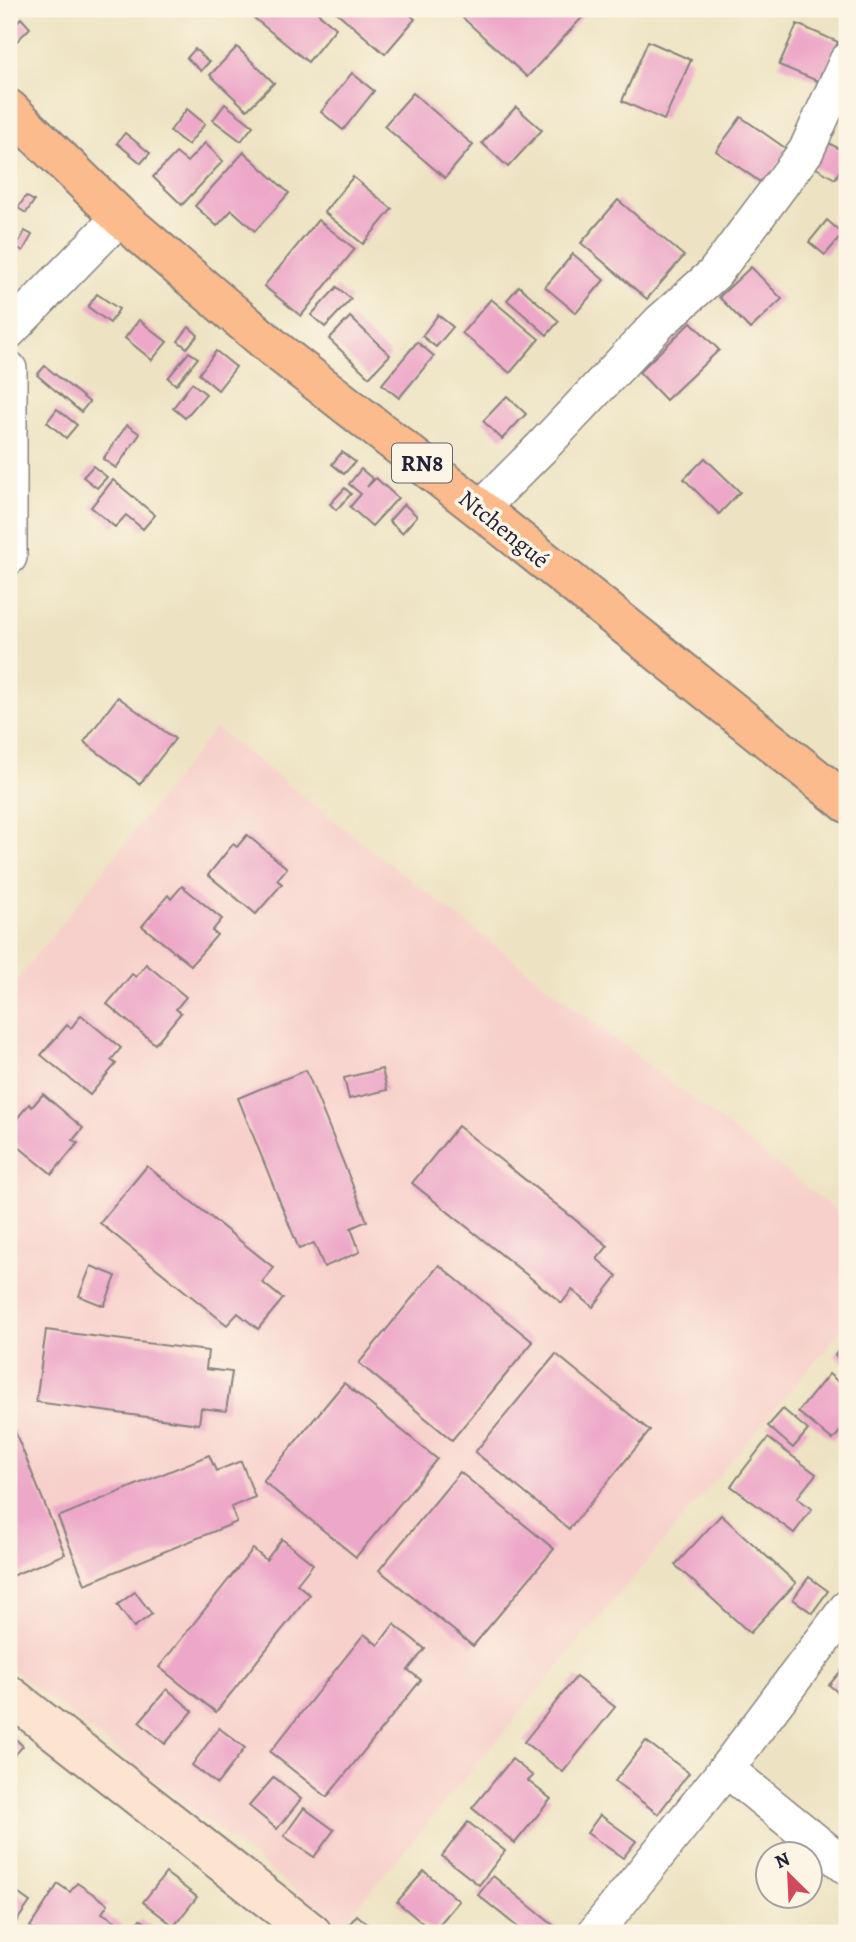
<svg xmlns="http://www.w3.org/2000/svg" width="856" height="1942" font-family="Alegreya,serif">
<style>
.built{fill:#f7d0cb}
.building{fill:#eda7c8}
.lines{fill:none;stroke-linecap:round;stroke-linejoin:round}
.street-casing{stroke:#88827e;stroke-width:38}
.secondary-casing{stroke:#88827e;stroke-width:42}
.primary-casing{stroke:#88827e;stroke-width:42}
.street{stroke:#fff;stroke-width:35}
.secondary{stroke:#fde4d1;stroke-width:38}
.primary{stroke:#fbbb8c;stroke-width:38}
.labels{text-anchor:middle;stroke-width:7;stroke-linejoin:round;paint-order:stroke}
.shield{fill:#fcf5e5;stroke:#63616e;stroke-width:2}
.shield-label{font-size:23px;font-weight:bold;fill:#22223b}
.street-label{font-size:24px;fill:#22223b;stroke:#fcf5e5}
</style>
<rect width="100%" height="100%" fill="#fcf5e5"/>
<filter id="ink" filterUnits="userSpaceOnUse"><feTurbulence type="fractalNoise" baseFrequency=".0143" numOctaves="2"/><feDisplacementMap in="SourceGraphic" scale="14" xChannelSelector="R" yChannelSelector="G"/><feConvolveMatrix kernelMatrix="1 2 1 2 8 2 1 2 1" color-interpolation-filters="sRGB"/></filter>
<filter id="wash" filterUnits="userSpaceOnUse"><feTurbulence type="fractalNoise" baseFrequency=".00686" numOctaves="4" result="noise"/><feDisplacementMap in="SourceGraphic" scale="28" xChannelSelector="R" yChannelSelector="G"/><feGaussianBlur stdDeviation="1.57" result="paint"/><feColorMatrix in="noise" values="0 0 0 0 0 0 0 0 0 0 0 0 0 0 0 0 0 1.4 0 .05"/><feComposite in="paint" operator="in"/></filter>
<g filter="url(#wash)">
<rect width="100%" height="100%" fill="#ede3c2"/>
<polygon class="built" points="215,728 847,1219 847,1323 341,1926 9,1667 9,990"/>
<g id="blocks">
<g class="building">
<polygon points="243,9 313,9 336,28 308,62"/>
<polygon points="333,9 403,9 415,19 385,54"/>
<polygon points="471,9 523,10 590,9 527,77 463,18"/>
<polygon points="21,18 30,28 15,43 9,38 9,30"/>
<polygon points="797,24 838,42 820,82 779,65"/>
<polygon points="648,41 691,60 664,120 622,101"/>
<polygon points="237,47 274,83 247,110 210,75"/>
<polygon points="195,49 209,62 201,71 187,58"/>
<polygon points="352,73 374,91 343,130 321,112"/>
<polygon points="413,93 473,145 445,178 384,126"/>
<polygon points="225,104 253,126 241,141 213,120"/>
<polygon points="516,107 542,130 508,167 482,143"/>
<polygon points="187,109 205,124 188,145 170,131"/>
<polygon points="741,117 788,150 763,184 716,151"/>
<polygon points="125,133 150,153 141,163 117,143"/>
<polygon points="825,141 847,153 847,158 835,179 811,165"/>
<polygon points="205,143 223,161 182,205 153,177 176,153 187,162"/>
<polygon points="244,152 289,193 255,231 232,210 217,226 195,206"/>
<polygon points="353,177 392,209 363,244 324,212"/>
<polygon points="26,196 34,201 26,213 18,208"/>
<polygon points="618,200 684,256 647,299 581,243"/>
<polygon points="318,220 355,249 301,316 264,286"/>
<polygon points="827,220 843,234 825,255 809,242"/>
<polygon points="25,231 32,235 23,251 16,247"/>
<polygon points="573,254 604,280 576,313 545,287"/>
<polygon points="751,267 782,299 750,329 719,297"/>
<polygon points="519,286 559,321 547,335 507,300"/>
<polygon points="337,287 351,299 325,327 311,315"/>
<polygon points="97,294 119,309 110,323 88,307"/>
<polygon points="491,299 539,339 510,373 462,333"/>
<polygon points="438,315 453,327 436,347 422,336"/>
<polygon points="350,317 390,355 369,377 329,339"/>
<polygon points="139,320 167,342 152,360 125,338"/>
<polygon points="691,322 719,350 666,400 639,372"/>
<polygon points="189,327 198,335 187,348 178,341"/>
<polygon points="417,342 434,356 399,398 382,384"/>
<polygon points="216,351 236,367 218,390 199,374"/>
<polygon points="189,352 198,358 176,385 168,378"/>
<polygon points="45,366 89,402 81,412 37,375"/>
<polygon points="192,383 206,394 185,418 173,408"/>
<polygon points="507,396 526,414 502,439 483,421"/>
<polygon points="57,409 77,425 66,438 47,422"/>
<polygon points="127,425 140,434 116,468 103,459"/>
<polygon points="342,452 355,462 344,474 332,464"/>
<polygon points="705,458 740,492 719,514 684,479"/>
<polygon points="93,466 107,477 97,488 83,477"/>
<polygon points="361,469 373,479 367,487 376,478 398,498 372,526 350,507 361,494 349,484"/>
<polygon points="113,480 155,515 143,529 126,515 115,527 91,507"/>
<polygon points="345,488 351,494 336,510 330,504"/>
<polygon points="404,504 417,516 402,533 389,521"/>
<polygon points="118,697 175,739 140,784 84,742"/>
<polygon points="247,835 287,868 277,880 282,884 256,914 208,875 233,844 237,847"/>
<polygon points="182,886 222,919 212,931 217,935 191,965 142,926 168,895 171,899"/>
<polygon points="146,964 186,997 176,1009 181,1013 155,1044 107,1004 132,974 136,977"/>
<polygon points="81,1015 121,1048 111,1060 116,1064 90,1095 41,1055 67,1025 71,1028"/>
<polygon points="382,1069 387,1090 349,1099 344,1078"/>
<polygon points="306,1070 367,1221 351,1228 360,1252 324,1267 314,1243 299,1249 238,1098"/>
<polygon points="43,1094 83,1128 73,1140 78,1143 52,1174 9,1139 9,1128 29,1104 32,1107"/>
<polygon points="458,1126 608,1246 597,1259 617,1276 593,1307 572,1290 562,1303 412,1183"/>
<polygon points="147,1166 274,1268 262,1282 283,1299 258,1329 238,1313 227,1325 100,1223"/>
<polygon points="439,1265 533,1342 452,1440 359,1363"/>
<polygon points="91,1266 116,1276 104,1306 79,1296"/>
<polygon points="46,1330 208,1351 206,1369 232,1372 226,1411 201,1408 199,1424 36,1402"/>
<polygon points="847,1339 847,1365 835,1355"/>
<polygon points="556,1354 650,1431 569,1529 475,1452"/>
<polygon points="829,1374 847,1389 847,1423 833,1440 798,1412"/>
<polygon points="344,1383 437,1459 356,1557 263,1481"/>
<polygon points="783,1409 808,1430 793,1448 768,1426"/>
<polygon points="14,1429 65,1554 9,1577 9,1431"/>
<polygon points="768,1438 816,1474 797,1498 812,1509 794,1533 731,1486"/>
<polygon points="209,1455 216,1471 241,1461 255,1497 231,1507 237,1522 85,1584 58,1517"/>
<polygon points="460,1472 554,1549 473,1646 379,1570"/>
<polygon points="721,1515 796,1583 750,1633 675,1565"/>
<polygon points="282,1539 313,1564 297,1584 310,1595 216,1712 159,1667 253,1549 266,1560"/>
<polygon points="809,1577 828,1591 812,1613 793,1599"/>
<polygon points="135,1592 152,1614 134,1627 117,1605"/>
<polygon points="394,1624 425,1649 408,1670 421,1680 327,1797 270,1752 364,1634 378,1645"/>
<polygon points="847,1664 847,1700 829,1685"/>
<polygon points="576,1677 615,1707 563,1772 524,1742"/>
<polygon points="167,1689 193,1711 165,1744 139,1722"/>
<polygon points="219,1728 245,1748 217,1784 192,1765"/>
<polygon points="9,1733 23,1746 14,1756 9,1752"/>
<polygon points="646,1741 689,1773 658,1814 615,1781"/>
<polygon points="512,1759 533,1776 528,1781 551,1799 515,1843 472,1808"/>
<polygon points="274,1777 301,1799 277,1829 249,1806"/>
<polygon points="304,1808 334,1830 314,1857 284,1836"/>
<polygon points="600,1815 636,1841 623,1858 587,1833"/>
<polygon points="468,1822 505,1851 479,1885 442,1856"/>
<polygon points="424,1871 459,1901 433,1932 397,1902"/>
<polygon points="166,1873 197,1897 174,1926 143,1902"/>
<polygon points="493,1876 558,1929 554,1933 525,1933 478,1895"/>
<polygon points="77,1883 108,1904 102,1913 122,1925 117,1933 40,1933 30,1927 58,1884 70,1892"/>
<polygon points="9,1887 30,1902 9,1932"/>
<polygon points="357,1915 370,1926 364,1933 353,1933 346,1928"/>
<polygon points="140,1919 155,1929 152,1933 131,1933"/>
</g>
</g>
</g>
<g filter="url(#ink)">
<use href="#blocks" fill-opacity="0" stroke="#88827e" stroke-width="2"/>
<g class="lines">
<defs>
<g id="street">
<polyline points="9,331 120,217"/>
<polyline points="9,369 9,557"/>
<polyline points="480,509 541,448 660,322 714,274 806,151 847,61"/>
<polyline points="726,1769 847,1867"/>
<polyline points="595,1933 726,1769 847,1608"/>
</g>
<polyline id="secondary" points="9,1695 312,1933"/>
<polyline id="primary" points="9,109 120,217 276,350 480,509 847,803"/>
</defs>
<use href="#street" class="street-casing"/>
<use href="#secondary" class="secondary-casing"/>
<use href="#primary" class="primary-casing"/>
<use href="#street" class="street"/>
<use href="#secondary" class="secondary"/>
<use href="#primary" class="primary"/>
</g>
</g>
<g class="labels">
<rect class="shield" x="392" y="443.5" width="60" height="39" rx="5"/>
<g class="shield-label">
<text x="422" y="471">RN8</text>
</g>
<g class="street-label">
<text transform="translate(504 529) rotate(39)" y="8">Ntchengué</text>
</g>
</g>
<rect width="856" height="1942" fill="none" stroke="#fcf5e5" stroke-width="35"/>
<g transform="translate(789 1875) rotate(336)"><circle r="33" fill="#fcf5e5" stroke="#a5a1a1" stroke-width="2"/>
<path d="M0-5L12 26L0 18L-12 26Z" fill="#d1495b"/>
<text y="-10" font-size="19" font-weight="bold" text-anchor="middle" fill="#22223b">N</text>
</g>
</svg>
